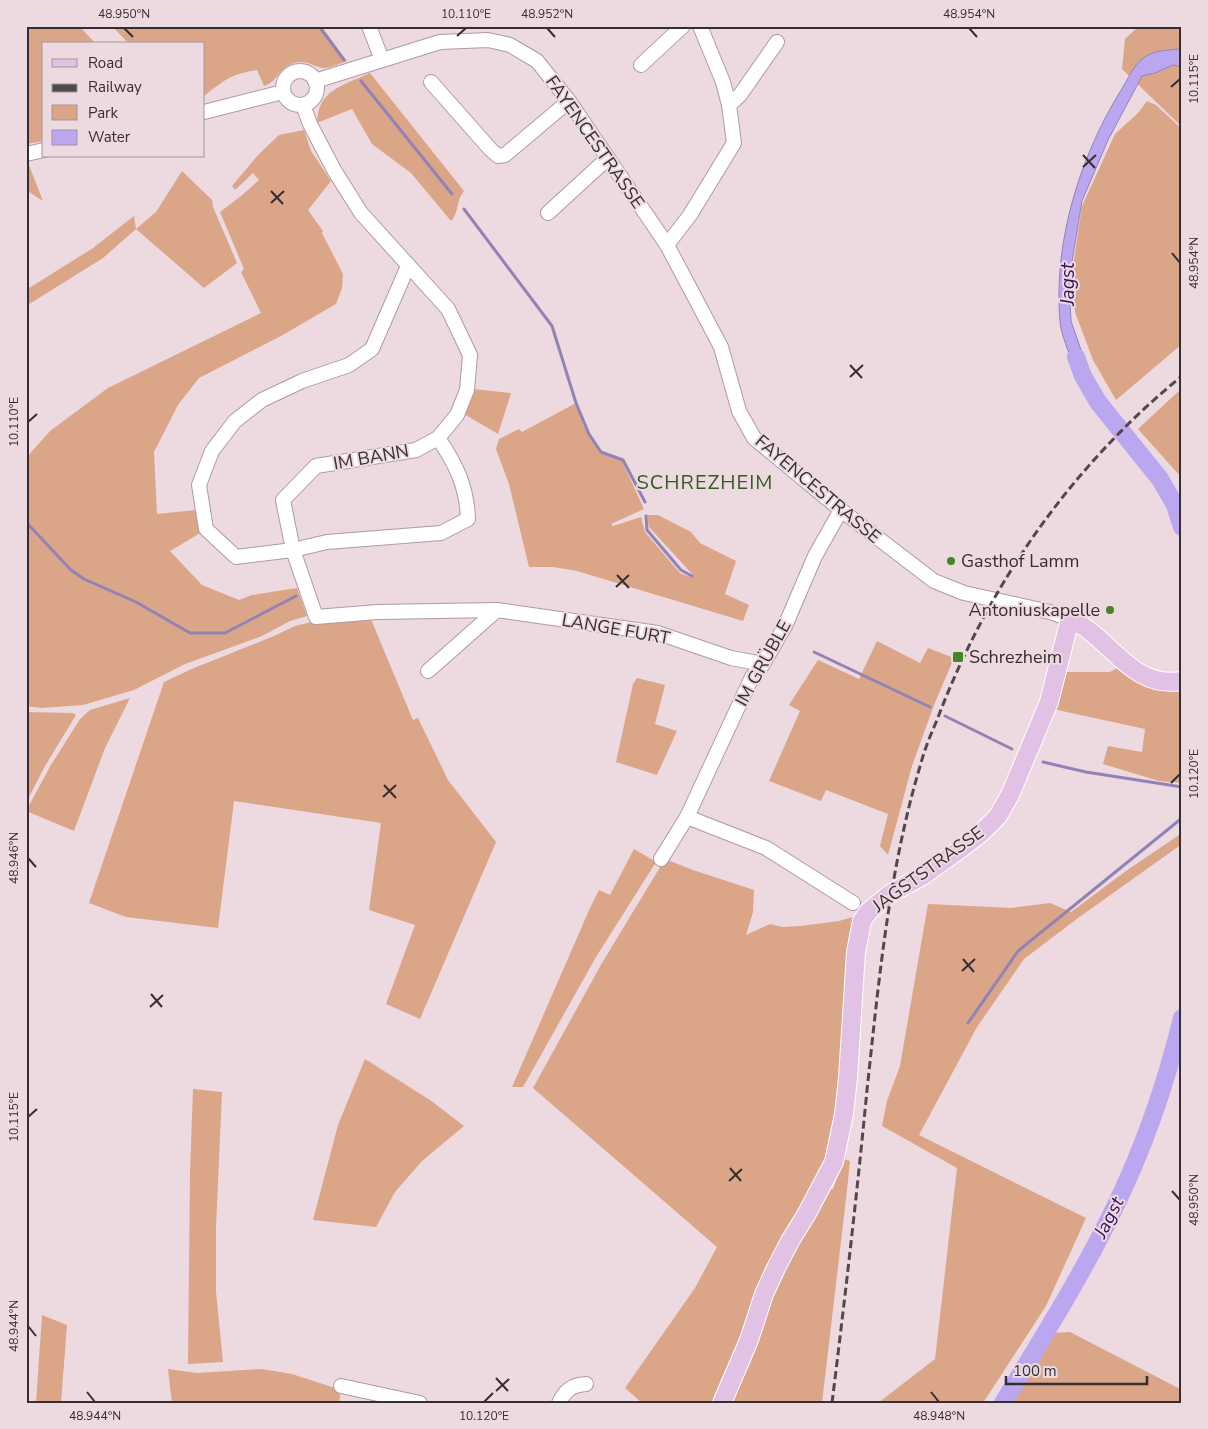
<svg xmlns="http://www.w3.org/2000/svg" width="1208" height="1429" font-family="'Nunito Sans',sans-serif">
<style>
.green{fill:#dba587}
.water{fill:#baa7f0;stroke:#9283b7}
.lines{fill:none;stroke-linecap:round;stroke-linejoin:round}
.stream{stroke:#9283b7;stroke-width:3}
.river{stroke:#baa7f0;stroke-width:18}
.minor-casing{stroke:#ae9ba2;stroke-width:16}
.major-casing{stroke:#fff;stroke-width:20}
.minor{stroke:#fff;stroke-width:14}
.major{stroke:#e2c2e4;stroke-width:18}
.rail{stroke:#51484b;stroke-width:3;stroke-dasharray:8 4;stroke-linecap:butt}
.ticks{fill:none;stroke:#352e31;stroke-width:2}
.poi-dot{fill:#458526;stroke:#edd9e0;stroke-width:2}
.labels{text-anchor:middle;stroke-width:4;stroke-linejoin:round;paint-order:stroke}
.street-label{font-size:18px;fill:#352e31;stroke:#edd9e0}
.poi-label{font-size:18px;fill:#352e31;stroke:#edd9e0;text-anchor:start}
.water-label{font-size:19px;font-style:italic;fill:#351266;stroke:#edd9e0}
.quarter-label{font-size:20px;letter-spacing:1px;fill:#335c21;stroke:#edd9e0}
.neatline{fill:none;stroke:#352e31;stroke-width:2}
.ticks-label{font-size:12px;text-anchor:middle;fill:#352e31}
</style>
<rect width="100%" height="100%" fill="#edd9e0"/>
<g class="green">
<polygon points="26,26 79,26 96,44 44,44 44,141 26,144"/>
<path d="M 112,26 L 321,26 L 347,61 C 341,63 331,68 324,68 C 313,67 307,59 294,63 C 278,68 279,81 264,86 L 257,70 C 231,74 224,80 204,96 L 204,44 L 129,44 Z"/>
<polygon points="1139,26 1182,26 1182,127 1122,69 1125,39"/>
<path d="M 370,73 L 464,191 C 455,203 460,211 451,221 L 411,173 L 372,144 L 352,109 L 317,123 C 318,89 343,86 370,73 Z"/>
<polygon points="1147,101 1156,105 1182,129 1182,344 1116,400 1093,360 1075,312 1073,266 1082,206 1115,134 1138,113"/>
<polygon points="304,130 311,151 331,181 308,210 323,231 322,233 343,274 342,288 336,304 281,336 199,378 178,405 154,452 157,514 196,510 202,532 170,551 202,585 239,600 252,595 297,588 307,616 290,621 262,636 185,664 134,690 83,705 41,708 26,706 26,458 50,431 108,388 261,313 241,272 244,269 220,212 241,196 259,180 253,173 235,190 232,186 258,155 279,135"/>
<polygon points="26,160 27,160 43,201 26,190"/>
<polygon points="182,171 212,200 213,207 237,263 204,288 136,229 103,258 26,306 26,290 93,248 134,216 136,229 156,212"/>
<polygon points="1182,388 1182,477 1181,477 1138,429"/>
<polygon points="473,389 511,393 498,434 464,414"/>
<polygon points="576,403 585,428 601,452 622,461 644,509 611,524 613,526 641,517 645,532 680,573 691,577 693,575 649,527 647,515 658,515 691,532 700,543 736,561 725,594 749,605 743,621 577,571 553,567 529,567 509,484 496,449 499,439 519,429 522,432"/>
<polygon points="370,617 413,720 418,718 448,780 496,842 420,1019 386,1004 415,925 369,910 381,823 234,801 218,928 126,917 89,903 164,682 194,668 274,636 295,626 312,622"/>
<polygon points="877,641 920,663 928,648 954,658 934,705 912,766 888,855 880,846 888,814 826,790 821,801 769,781 800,711 789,705 818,660 859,679"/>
<path d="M 1119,667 C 1139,686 1155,688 1182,687 L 1182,783 L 1159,781 L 1103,764 L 1108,746 L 1142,752 L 1145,729 L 1053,709 L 1064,672 L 1110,672 Z"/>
<polygon points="637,678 665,685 655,724 677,731 657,775 616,762 633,684"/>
<polygon points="130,698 105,748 74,831 26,811 51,765 80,719 90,710"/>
<polygon points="26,712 73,713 76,715 45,766 27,801"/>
<polygon points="1182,833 1182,844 1078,918 1024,959 977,1027 919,1135 1086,1218 1046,1306 983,1403 878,1403 935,1359 957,1168 882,1126 887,1101 900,1066 928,904 1011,908 1050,903 1071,912 1126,871"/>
<polygon points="634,849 656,862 596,957 523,1087 512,1087 590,908 599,890 610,895"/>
<polygon points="665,859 693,870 754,890 753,912 746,935 770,924 782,927 800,926 839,921 853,917 837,1113 826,1160 718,1403 642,1403 625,1388 695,1288 717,1247 533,1088 602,963"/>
<polygon points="365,1059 430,1100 464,1126 422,1161 395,1192 376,1227 313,1220 338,1125"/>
<polygon points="193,1089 222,1092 216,1228 216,1292 223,1362 188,1364 190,1172"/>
<polygon points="844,1159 850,1161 847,1190 822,1403 726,1403 767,1301 827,1187 833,1189"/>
<polygon points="42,1315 67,1325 61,1403 36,1403"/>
<polygon points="1070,1332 1182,1390 1182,1403 1007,1403 1051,1333"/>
<polygon points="168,1369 197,1373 262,1369 292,1374 341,1390 339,1403 172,1403"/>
</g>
<path class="water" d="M 1177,49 L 1182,50 L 1182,67 L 1173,65 L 1155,73 L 1142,76 L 1108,140 L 1082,201 L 1069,280 L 1071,321 L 1089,373 L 1081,383 C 1075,367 1061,337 1060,322 C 1053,242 1080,155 1123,87 C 1128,79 1134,65 1142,59 C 1153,50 1164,51 1177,49 Z"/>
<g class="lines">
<g class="stream">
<polyline points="319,26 344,60"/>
<polyline points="361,81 452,194"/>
<polyline points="464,209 552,326 576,403 589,434 601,452 623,460 645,502"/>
<polyline points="646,516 647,530 681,570 692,576"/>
<polyline points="26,522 71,570 84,579 136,602 190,633 225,633 296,596"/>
<polyline points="814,652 930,707"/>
<polyline points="945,716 1012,749"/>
<polyline points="1043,762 1086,772 1182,787"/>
<polyline points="968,1023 1018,951 1182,818"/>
</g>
<g class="river">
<polyline points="1076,357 1083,376 1098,402 1160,479 1175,505 1182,527"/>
<path d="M 1003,1403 C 1041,1340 1081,1277 1113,1211 C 1143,1150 1166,1084 1182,1018"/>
</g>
<defs>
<g id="minor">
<polyline points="369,26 382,60"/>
<polyline points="641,65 683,26"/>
<circle cx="300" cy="88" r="17"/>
<polyline points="315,81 440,42 488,40 510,45 537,61 569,101 667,245 721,347 739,411 754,438 841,510 934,581 964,593 1050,612 1070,619"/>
<polyline points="431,82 491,150 498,156 505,155 569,101"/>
<polyline points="303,105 310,124 334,170 361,213 448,309 470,355 467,390 457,415 438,438 416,450 316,466 283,500 293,550 316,617 377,612 497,610 658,633 731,658 763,664"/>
<polyline points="729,105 740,95 777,42"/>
<polyline points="204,112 283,92"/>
<polyline points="26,154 44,150"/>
<polyline points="548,213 608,158"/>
<polyline points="667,245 690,215 734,143 729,105 723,82 700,26"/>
<path d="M 408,266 L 372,349 L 349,365 L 302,381 L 262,400 L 235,421 L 212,451 L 199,485 L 206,529 L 236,557 L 293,550 L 327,542 L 441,533 L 468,519 C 467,487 456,464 438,438"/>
<polyline points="428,671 497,610"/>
<polyline points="687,817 766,848 853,903"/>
<polyline points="661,859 687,817 752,677 763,664 785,626 815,556 841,510"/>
<polyline points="341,1386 420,1403"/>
<path d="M 559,1403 C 565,1390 572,1385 586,1384"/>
</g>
<path id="major" d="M 722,1403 L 749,1340 L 764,1294 L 776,1268 L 790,1241 L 806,1215 L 834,1162 L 844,1114 L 848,1078 L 856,952 L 862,921 L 868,912 L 890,894 L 924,875 L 963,847 L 981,833 L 998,816 L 1010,795 L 1049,702 L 1070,619 C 1075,622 1082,625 1087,629 C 1118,652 1138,688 1182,681"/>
</defs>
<use href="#minor" class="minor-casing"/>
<use href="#major" class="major-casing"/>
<use href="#minor" class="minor"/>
<use href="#major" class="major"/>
<path class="rail" d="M 832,1403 C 845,1298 857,1194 867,1090 C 879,979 889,869 921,763 C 925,748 931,734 937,720 C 987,587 1071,466 1182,376"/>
</g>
<path class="ticks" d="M 124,28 L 133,37M 547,28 L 555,37M 969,28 L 977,37M 457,36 L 466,28M 1171,87 L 1180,79M 1083,155 L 1095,168M 1083,167 L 1096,155M 271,191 L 283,204M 271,203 L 284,191M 1172,253 L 1180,263M 850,365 L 862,378M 850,377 L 863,365M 28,422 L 37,414M 617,575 L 629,588M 616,587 L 629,575M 1171,783 L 1180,774M 384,785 L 396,798M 383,797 L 396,785M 28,858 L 36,867M 963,959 L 974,972M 962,971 L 975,959M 151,994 L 162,1007M 150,1007 L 163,995M 28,1117 L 37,1109M 730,1168 L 741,1181M 729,1181 L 742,1169M 1172,1191 L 1180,1200M 28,1326 L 36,1336M 496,1378 L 508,1391M 496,1391 L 509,1379M 87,1392 L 95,1402M 931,1392 L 939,1402M 484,1402 L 493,1393"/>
<g class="poi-dot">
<circle cx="951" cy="561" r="5"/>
<circle cx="1110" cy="610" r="5"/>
<rect x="952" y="651" width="12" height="12" rx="2.5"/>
</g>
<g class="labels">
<g class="street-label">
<text transform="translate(595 142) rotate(55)" y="6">FAYENCESTRASSE</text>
<text transform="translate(371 457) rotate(-10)" y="6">IM BANN</text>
<text transform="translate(818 489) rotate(40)" y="6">FAYENCESTRASSE</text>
<text transform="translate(616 629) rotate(10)" y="6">LANGE FURT</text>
<text transform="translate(763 663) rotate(-61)" y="6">IM GRÜBLE</text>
<text transform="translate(928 869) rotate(-36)" y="6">JAGSTSTRASSE</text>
</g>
<g class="poi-label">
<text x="961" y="567">Gasthof Lamm</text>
<text x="1100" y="616" text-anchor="end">Antoniuskapelle</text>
<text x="969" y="663">Schrezheim</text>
</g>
<g class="water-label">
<text transform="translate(1067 284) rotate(-90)" y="7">Jagst</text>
<text transform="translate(1108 1217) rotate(-63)" y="7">Jagst</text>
</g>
<g class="quarter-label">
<text x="705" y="489">SCHREZHEIM</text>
</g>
</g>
<rect width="1208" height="1429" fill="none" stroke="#edd9e0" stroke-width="55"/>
<rect x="42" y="42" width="162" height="115" fill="#edd9e0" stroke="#a3959a"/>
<rect x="52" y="59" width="25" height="8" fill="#e2c2e4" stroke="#a3959a"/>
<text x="88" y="68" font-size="15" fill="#352e31">Road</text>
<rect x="52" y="84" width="25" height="8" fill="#51484b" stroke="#a3959a"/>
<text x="88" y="92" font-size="15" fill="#352e31">Railway</text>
<rect x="52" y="105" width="25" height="15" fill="#dba587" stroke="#a3959a"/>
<text x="88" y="118" font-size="15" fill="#352e31">Park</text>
<rect x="52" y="130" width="25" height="15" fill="#baa7f0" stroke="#a3959a"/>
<text x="88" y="142" font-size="15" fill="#352e31">Water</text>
<path d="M1006 1376v8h141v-8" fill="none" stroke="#352e31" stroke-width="2.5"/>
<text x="1013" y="1376" font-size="15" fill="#352e31" stroke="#edd9e0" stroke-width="4" paint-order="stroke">100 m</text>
<rect x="28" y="28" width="1152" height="1374" class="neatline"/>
<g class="ticks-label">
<text x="124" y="18">48.950°N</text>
<text x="466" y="18">10.110°E</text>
<text x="547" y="18">48.952°N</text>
<text x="969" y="18">48.954°N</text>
<text transform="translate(1194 79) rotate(-90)" y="4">10.115°E</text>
<text transform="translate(1194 263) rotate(-90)" y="4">48.954°N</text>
<text transform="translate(14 422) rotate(-90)" y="4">10.110°E</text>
<text transform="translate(1194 774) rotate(-90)" y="4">10.120°E</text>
<text transform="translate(14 858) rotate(-90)" y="4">48.946°N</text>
<text transform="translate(14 1117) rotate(-90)" y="4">10.115°E</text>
<text transform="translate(1194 1200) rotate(-90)" y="4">48.950°N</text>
<text transform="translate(14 1326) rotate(-90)" y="4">48.944°N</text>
<text x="95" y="1420">48.944°N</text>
<text x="484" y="1420">10.120°E</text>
<text x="939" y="1420">48.948°N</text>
</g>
</svg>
